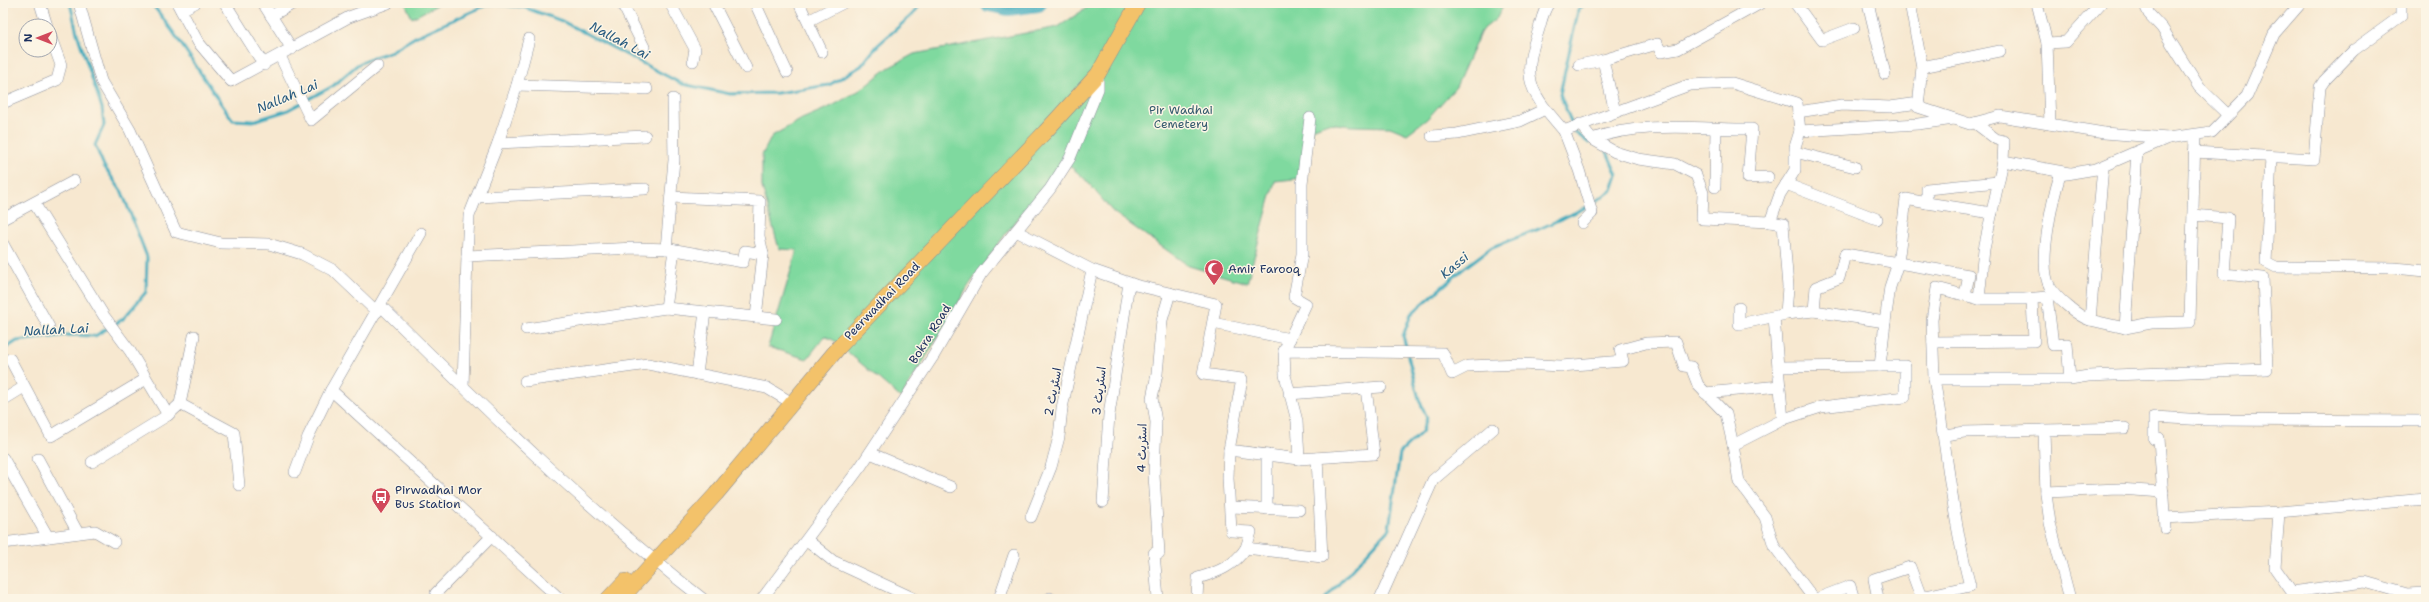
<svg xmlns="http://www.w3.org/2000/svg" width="2429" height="602" font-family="'Shantell Sans','Playpen Sans Arabic',sans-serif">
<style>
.green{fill:#7fd99f;stroke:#4d847e}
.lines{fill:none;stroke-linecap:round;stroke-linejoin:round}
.stream{stroke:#3eaabd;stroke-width:3}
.river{stroke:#3eaabd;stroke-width:18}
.minor-casing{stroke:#898c97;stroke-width:12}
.major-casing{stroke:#898c97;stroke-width:16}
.minor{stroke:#fff;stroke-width:11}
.major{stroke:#f3c26a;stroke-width:15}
.labels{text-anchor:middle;stroke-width:3;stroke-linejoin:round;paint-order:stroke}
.park-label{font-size:12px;fill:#345a6e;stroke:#fcf5e5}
.poi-label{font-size:12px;fill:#1b2f5e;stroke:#fcf5e5;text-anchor:start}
.street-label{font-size:12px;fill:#1b2f5e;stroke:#fcf5e5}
.water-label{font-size:13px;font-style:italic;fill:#275a7f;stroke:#fcf5e5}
</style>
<rect width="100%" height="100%" fill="#fcf5e5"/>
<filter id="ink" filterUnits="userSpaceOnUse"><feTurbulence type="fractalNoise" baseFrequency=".025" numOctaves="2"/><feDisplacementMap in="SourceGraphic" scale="8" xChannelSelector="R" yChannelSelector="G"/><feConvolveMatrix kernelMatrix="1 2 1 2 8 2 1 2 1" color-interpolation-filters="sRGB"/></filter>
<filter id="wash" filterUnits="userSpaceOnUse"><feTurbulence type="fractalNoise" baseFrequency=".012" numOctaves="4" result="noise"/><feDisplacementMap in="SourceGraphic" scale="16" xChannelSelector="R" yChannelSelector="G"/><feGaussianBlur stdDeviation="0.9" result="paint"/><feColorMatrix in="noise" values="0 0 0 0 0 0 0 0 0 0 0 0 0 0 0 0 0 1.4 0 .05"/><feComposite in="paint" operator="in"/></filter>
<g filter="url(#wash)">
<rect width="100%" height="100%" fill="#f7e8d0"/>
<g class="green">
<polygon points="405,3 441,3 412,18"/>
<polygon points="1094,3 1504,3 1497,18 1481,31 1456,87 1427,119 1407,134 1390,127 1352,126 1328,123 1312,129 1303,178 1275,181 1247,283 1189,266 1113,212 1084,178 1064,161 1007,232 969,285 901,398 835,341 825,336 807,359 768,347 797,250 779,249 762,187 762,155 772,136 802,119 832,106 860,90 888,68 914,54 1058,27"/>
</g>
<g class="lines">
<g class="stream">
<path d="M 151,3 C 182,40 204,82 233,120 L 253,121 L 286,111 L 333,86 L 357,65 L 368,59 L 390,52 L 417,36 L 489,4 L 523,7 L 562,21 L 682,84 L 730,94 L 777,93 L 829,85 L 861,66 L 878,45 L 913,14 L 921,3"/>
<polyline points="1585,3 1578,11 1560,94 1575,132 1589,143"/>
<polyline points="1592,204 1612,190 1617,175 1607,152"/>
<polyline points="3,350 17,341 68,335 95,336 123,319 146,292 147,257 122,192 104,166 95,145 104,125 102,108 77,33 70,3"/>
<polyline points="1407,350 1403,336 1411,314 1464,268 1492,247 1539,229 1587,207"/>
<polyline points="1325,599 1389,529 1400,453 1422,432 1427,418 1419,399 1408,356"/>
</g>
<polyline class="river" points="989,3 1008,7 1038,3"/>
</g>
</g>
<g filter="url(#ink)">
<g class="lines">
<defs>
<g id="minor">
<polyline points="40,3 47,26"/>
<polyline points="79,3 101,81 130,130 176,232 221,243 269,244 302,254 333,270 377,312"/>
<polyline points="177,3 198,42 231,81 349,17 388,3"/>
<polyline points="225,3 264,65"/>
<polyline points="263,3 292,49"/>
<polyline points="622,3 644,47"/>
<polyline points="670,3 695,49 693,61"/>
<polyline points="713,3 746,68"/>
<polyline points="755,3 787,72"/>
<polyline points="799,3 822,52"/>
<path d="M 1549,3 C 1543,10 1541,23 1538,32 C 1520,81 1532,94 1564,131 L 1689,85 L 1732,83 L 1797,103 L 1800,131 L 1918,124 L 1954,119"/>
<polyline points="1795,3 1822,40 1854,28"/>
<polyline points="1868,3 1885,74"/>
<polyline points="1910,3 1922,67"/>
<polyline points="2037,3 2047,43"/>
<polyline points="2144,3 2149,14 2162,28 2199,87 2228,115"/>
<polyline points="181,10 195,3"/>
<polyline points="271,16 294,3"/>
<polyline points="808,21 843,3"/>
<polyline points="2000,51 1922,67 1918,107 1970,124 2000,116 2104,133 2168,138"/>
<polyline points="280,56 311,120 377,66"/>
<polyline points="1603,60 1657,44 1661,52 1678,49 1761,3"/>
<polyline points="1579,65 1603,60 1615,112"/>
<polyline points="517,85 647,89"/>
<polyline points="3,103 57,80 61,65 50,35"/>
<polyline points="1798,112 1842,105 1890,107 1919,103"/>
<polyline points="1975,123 1996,139 2004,141 2003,161"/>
<path d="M 1580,124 L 1592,139 C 1642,121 1700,129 1752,129 L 1748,178 L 1768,177"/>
<polyline points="2050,124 2047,43 2066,42 2101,3"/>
<polyline points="1564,131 1579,170 1592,213 1582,223"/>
<polyline points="1432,136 1457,134 1520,121 1545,109"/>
<polyline points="1592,139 1615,152 1638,159 1675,164 1696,175 1703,193 1702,219 1770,222 1780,194 1795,170 1795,147 1800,131"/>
<polyline points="498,143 645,136"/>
<polyline points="1795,152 1855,167"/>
<polyline points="2194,152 2314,159 2320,87 2324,81 2354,50 2401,16 2401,3"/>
<polyline points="2271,157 2266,262 2276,267 2394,268 2426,271"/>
<path d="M 2103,166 L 2090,320 C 2079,317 2056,298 2050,287 C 2037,265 2053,198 2060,175 L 2096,169 L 2168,138 L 2212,132 L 2247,96 L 2274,34 L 2301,3"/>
<polyline points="1786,184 1877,219"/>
<polyline points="1715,187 1716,129"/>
<polyline points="477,197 645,189"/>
<polyline points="671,197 760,201 759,236 763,254 756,317"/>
<polyline points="34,203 104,316 130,351 168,415"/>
<polyline points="1992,213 1927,203 1927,189 1998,182"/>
<polyline points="3,219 74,181"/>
<polyline points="1016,231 1092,270 1135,285 1216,304 1203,374 1242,379 1229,450 1299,459 1297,421 1285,375 1284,351 1443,353 1452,374 1468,366 1520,364 1561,366 1623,361 1620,350 1646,343 1676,342 1684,366 1691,367 1698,385 1726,414 1733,445"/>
<polyline points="421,233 331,390 560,599"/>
<polyline points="3,244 49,327"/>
<polyline points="666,249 674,160 673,99"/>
<polyline points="467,256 469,216 498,143 517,85 529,39"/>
<polyline points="1979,299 1984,249 2003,161 2069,173"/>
<path d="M 380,305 C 483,407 588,510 703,599"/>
<polyline points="666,308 674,250"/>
<polyline points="1739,308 1739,324 1786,314 1788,287 1783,224 1770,222"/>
<polyline points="1786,314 1814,311 1816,287 1839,278 1845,254 1969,275 1965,295"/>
<polyline points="1774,317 1778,367 1880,366 1885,322 1814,311"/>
<polyline points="2090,320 2125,328 2137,152"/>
<polyline points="1885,322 1890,287 1898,263 1906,199 1927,203"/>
<polyline points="1213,323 1290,339"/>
<polyline points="2125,328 2151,323 2190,322 2195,135"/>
<polyline points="526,329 666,308 776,319"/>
<polyline points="1933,342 2034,341 2032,299"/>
<polyline points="1284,351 1306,304 1294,297 1302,254 1302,183 1310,118"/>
<polyline points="10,359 51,436 146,379"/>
<polyline points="1778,367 1783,420"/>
<polyline points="697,374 705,312"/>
<polyline points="2070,379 2067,344 2053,345 2047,297 2024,299 1979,299 1937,288 1932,320 1934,379 2070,379 2088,376 2267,369 2263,278 2224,274 2228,218 2193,215"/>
<polyline points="525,381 648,364 767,388 792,403"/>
<polyline points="463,386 467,256 635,248 670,249 743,262 745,251 763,254"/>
<polyline points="1705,393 1780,386"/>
<polyline points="1289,394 1381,387"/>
<polyline points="3,400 24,387"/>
<polyline points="180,404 194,336"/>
<polyline points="2044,430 2046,494 2050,523 2070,599"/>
<polyline points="1945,435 1964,432 2125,428"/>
<polyline points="1229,450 1228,478 1231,531 1251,532 1246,548 1322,557 1317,458"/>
<polyline points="870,453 951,487"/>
<polyline points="3,458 48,537"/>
<polyline points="38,459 78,533"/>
<polyline points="1299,459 1374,454 1366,388"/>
<polyline points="92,462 168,415 180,404 234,433 239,485"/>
<polyline points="295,472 308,437 331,390"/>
<polyline points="2046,492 2119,489 2163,492"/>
<polyline points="1103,502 1109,415 1129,283"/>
<polyline points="1231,507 1299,510"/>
<polyline points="1267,509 1267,455"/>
<polyline points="2279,512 2275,568 2292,592 2365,582 2407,594 2426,593"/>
<polyline points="1031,517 1051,467 1059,437 1062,408 1092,270"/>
<polyline points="2164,518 2279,512 2426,499"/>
<polyline points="2165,528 2159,438 2154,439 2154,417 2206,420 2426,421"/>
<polyline points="807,540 833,561 915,599"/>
<polyline points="3,543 95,531 114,542"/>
<polyline points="438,599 436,593 492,536"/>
<polyline points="762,599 861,466 934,355 981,274 1050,189 1070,158 1098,89 1098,74"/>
<polyline points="999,599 1014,555"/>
<polyline points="1050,599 1050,598"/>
<polyline points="1158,599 1154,553 1159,553 1154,475 1156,422 1152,398 1157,374 1162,320 1170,293"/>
<path d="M 1197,599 L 1198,578 C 1218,572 1234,566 1246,548"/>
<polyline points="1380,599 1433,480 1493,429"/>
<polyline points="1814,599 1774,546 1765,517 1739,482 1733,445 1784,419 1821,407 1905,397 1905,366 1880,366"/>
<polyline points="1816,599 1850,586 1854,599"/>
<path d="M 1878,599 L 1874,579 L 1910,567 L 1921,597 L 1970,586 C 1952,518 1947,448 1934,379"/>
</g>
<g id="major">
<polyline points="608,599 625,581"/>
<polyline points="621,599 716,494 839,347 1045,132 1098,74 1138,3"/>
</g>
</defs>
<use href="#minor" class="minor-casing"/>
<use href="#major" class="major-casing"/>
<use href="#minor" class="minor"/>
<use href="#major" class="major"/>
</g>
</g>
<defs>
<symbol id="mosque-pin" viewBox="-11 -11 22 30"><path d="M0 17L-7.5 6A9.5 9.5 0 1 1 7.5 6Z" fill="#d1495b" stroke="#fcf5e5"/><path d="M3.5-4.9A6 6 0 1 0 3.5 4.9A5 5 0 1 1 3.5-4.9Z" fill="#fff"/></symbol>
<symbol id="bus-pin" viewBox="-11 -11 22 30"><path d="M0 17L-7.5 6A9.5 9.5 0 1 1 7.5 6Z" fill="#d1495b" stroke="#fcf5e5"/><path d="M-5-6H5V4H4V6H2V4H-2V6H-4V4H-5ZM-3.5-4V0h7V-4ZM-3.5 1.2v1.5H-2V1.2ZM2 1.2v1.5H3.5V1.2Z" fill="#fff"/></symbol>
</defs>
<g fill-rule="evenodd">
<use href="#mosque-pin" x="1203" y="258" width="22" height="30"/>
<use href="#bus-pin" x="370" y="486" width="22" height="30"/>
</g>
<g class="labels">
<g class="park-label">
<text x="1181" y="114">Pir Wadhai<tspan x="1181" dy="14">Cemetery</tspan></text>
</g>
<g class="poi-label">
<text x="1228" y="273">Amir Farooq</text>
<text x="395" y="494">Pirwadhai Mor<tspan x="395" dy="14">Bus Station</tspan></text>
</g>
<g class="street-label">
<text transform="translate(882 301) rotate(-46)" y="4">Peerwadhai Road</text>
<text transform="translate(930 334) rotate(-58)" y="4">Bokra Road</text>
<text transform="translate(1099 391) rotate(-83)" y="4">اسٹریٹ 3</text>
<text transform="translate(1053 392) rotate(-79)" y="4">اسٹریٹ 2</text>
<text transform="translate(1142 448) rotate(-89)" y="4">اسٹریٹ 4</text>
</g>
<g class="water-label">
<text transform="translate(620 40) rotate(28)" y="5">Nallah Lai</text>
<text transform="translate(287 96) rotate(-23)" y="5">Nallah Lai</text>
<text transform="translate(1454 265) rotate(-40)" y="5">Kassi</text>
<text transform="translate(56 329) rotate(-3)" y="5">Nallah Lai</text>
</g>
</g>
<rect width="2429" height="602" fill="none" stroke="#fcf5e5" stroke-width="16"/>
<g transform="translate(38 38) rotate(270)"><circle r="19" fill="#fcf5e5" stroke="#a2a6af"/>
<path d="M0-3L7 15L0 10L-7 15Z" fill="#d1495b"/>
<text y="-6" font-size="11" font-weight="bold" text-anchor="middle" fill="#1b2f5e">N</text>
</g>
</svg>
